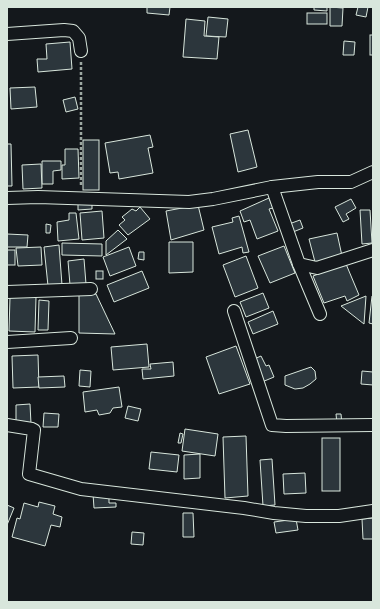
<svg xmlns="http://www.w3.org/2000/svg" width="380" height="609" font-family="Raleway,sans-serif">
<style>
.building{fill:#2c363c;stroke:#d8e6dc}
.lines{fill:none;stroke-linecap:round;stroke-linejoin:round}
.street-casing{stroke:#d8e6dc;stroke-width:14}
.path{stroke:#9da8a2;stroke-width:2.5;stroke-dasharray:3 2;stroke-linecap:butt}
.street{stroke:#14181c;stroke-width:12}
</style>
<rect width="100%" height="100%" fill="#14181c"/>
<g class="building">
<polygon points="147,7 170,7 169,15 147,13"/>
<polygon points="314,7 327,7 327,11 314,10"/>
<polygon points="330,7 343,8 342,26 330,26"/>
<polygon points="358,7 368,7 366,17 356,15"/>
<rect x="307" y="13" width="20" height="11"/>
<polygon points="208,17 228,19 226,37 206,36"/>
<polygon points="186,19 205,21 204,36 219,37 217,59 183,57"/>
<rect x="370" y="35" width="3" height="20"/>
<polygon points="344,41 355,42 354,55 343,55"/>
<polygon points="70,42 72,69 38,72 37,59 47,59 46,44"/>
<polygon points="35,87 37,107 11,109 10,88"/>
<polygon points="75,97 78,109 66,112 63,100"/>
<polygon points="248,130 257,167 238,172 230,134"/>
<polygon points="150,135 153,147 148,148 153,173 119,179 118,172 110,173 105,143"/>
<rect x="83" y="140" width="16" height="50"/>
<polygon points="7,144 11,144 12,186 7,186"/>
<polygon points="65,149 78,149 79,178 62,179 62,165 65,165"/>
<polygon points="42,161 61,161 61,170 53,171 53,184 42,184"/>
<polygon points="41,164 42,188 23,189 22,165"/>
<polygon points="269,198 273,208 269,209 278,231 257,239 250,220 244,222 240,211"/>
<polygon points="351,199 356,208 346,214 349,219 343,222 335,207"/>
<polygon points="92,202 92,209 78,210 78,203"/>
<polygon points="198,205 204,230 171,240 166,211"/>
<polygon points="140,207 150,219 128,235 119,225 125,220 122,217 132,209 136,211"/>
<polygon points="360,210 370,210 372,243 362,244"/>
<polygon points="102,211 104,238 82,240 80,213"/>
<polygon points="69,213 76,213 79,239 58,241 57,222 69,220"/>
<polygon points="239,216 249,252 243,253 242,247 219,254 212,227 233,222 232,218"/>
<polygon points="300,220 303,228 293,232 289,224"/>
<polygon points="46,224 51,225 50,233 46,233"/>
<polygon points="118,230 127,239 106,255 106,241"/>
<polygon points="337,233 342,256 315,262 309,239"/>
<polygon points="7,234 28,235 27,247 7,247"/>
<polygon points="169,242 193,242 193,272 169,273"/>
<polygon points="62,243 102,244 102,256 62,255"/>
<polygon points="59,245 62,285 48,286 44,247"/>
<polygon points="284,246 295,273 270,283 258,256"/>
<polygon points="41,247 42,265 18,266 16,248"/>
<polygon points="129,247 136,266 110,276 103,257"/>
<rect x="7" y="250" width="8" height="15"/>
<polygon points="139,252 144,252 144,260 138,259"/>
<polygon points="246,256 258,288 235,297 223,265"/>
<polygon points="84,259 86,284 70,285 68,261"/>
<polygon points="346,264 359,295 347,301 345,296 324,303 313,276"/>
<rect x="96" y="271" width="7" height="8"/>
<polygon points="142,271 149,288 114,302 107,285"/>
<polygon points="263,293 269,308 246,317 240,302"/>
<polygon points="96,294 115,334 79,333 79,295"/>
<polygon points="366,296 364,324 341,306"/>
<polygon points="372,296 373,296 373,324 369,323"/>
<polygon points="10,297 36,297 35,332 9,331"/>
<polygon points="39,300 49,301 48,330 38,330"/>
<polygon points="273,311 278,324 253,334 248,322"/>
<polygon points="147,344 149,367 113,370 111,347"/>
<polygon points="236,346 250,384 219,394 206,357"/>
<polygon points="38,355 39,387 13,388 12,356"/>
<polygon points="261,356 266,366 269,365 274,377 262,382 252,360"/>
<polygon points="173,362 174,376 143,379 142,369 151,369 150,364"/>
<polygon points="311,367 315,371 316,379 310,384 303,388 295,389 285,385 285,376"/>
<polygon points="80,370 91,371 90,387 79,386"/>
<polygon points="362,371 373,372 373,385 361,384"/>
<polygon points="64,376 65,387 39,388 38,377"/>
<polygon points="119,387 122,407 113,408 110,413 99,415 97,410 85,412 83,392"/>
<polygon points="30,404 31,424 16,424 16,405"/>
<polygon points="128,406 141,409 138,421 125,418"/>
<polygon points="44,413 59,414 58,427 43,427"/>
<polygon points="336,414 341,414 342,424 337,424"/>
<polygon points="185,429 218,434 215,456 182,451"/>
<polygon points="180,433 183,434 181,443 178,443"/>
<polygon points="246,436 248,496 225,498 223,437"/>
<rect x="322" y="438" width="18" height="53"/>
<polygon points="151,452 179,455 177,472 149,469"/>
<polygon points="200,454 200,478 184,479 184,455"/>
<polygon points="272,459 275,505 263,506 260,460"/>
<polygon points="305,473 306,493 284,494 283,474"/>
<polygon points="93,494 109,494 109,503 116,503 116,507 94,508"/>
<polygon points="39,502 55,506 53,514 62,517 60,527 51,525 45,546 12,537 17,518 20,519 24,503 38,507"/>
<polygon points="7,505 14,508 7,525"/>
<polygon points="183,513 193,513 194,537 183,537"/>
<polygon points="373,518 373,539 363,539 362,519"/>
<polygon points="296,519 298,530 276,533 274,522"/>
<polygon points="132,532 144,533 143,545 131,544"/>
</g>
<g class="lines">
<defs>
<g id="street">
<polyline points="7,34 64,30 73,31 79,38 81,51"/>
<polyline points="272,187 299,264 320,314"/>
<polyline points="7,198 38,197 189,202 213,199 272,187 318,182 351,182 373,172"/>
<polyline points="299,264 317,268 373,250"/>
<polyline points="7,292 91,289"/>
<polyline points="234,311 272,425 286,426 373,425"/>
<polyline points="7,342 71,338"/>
<polyline points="7,425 32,429 34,430 29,474 81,489 244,508 274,513 306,516 339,516 373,511"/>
</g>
</defs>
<use href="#street" class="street-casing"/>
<polyline class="path" points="81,62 81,187"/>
<use href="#street" class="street"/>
</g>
<rect width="380" height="609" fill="none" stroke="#d8e6dc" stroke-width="16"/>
</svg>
